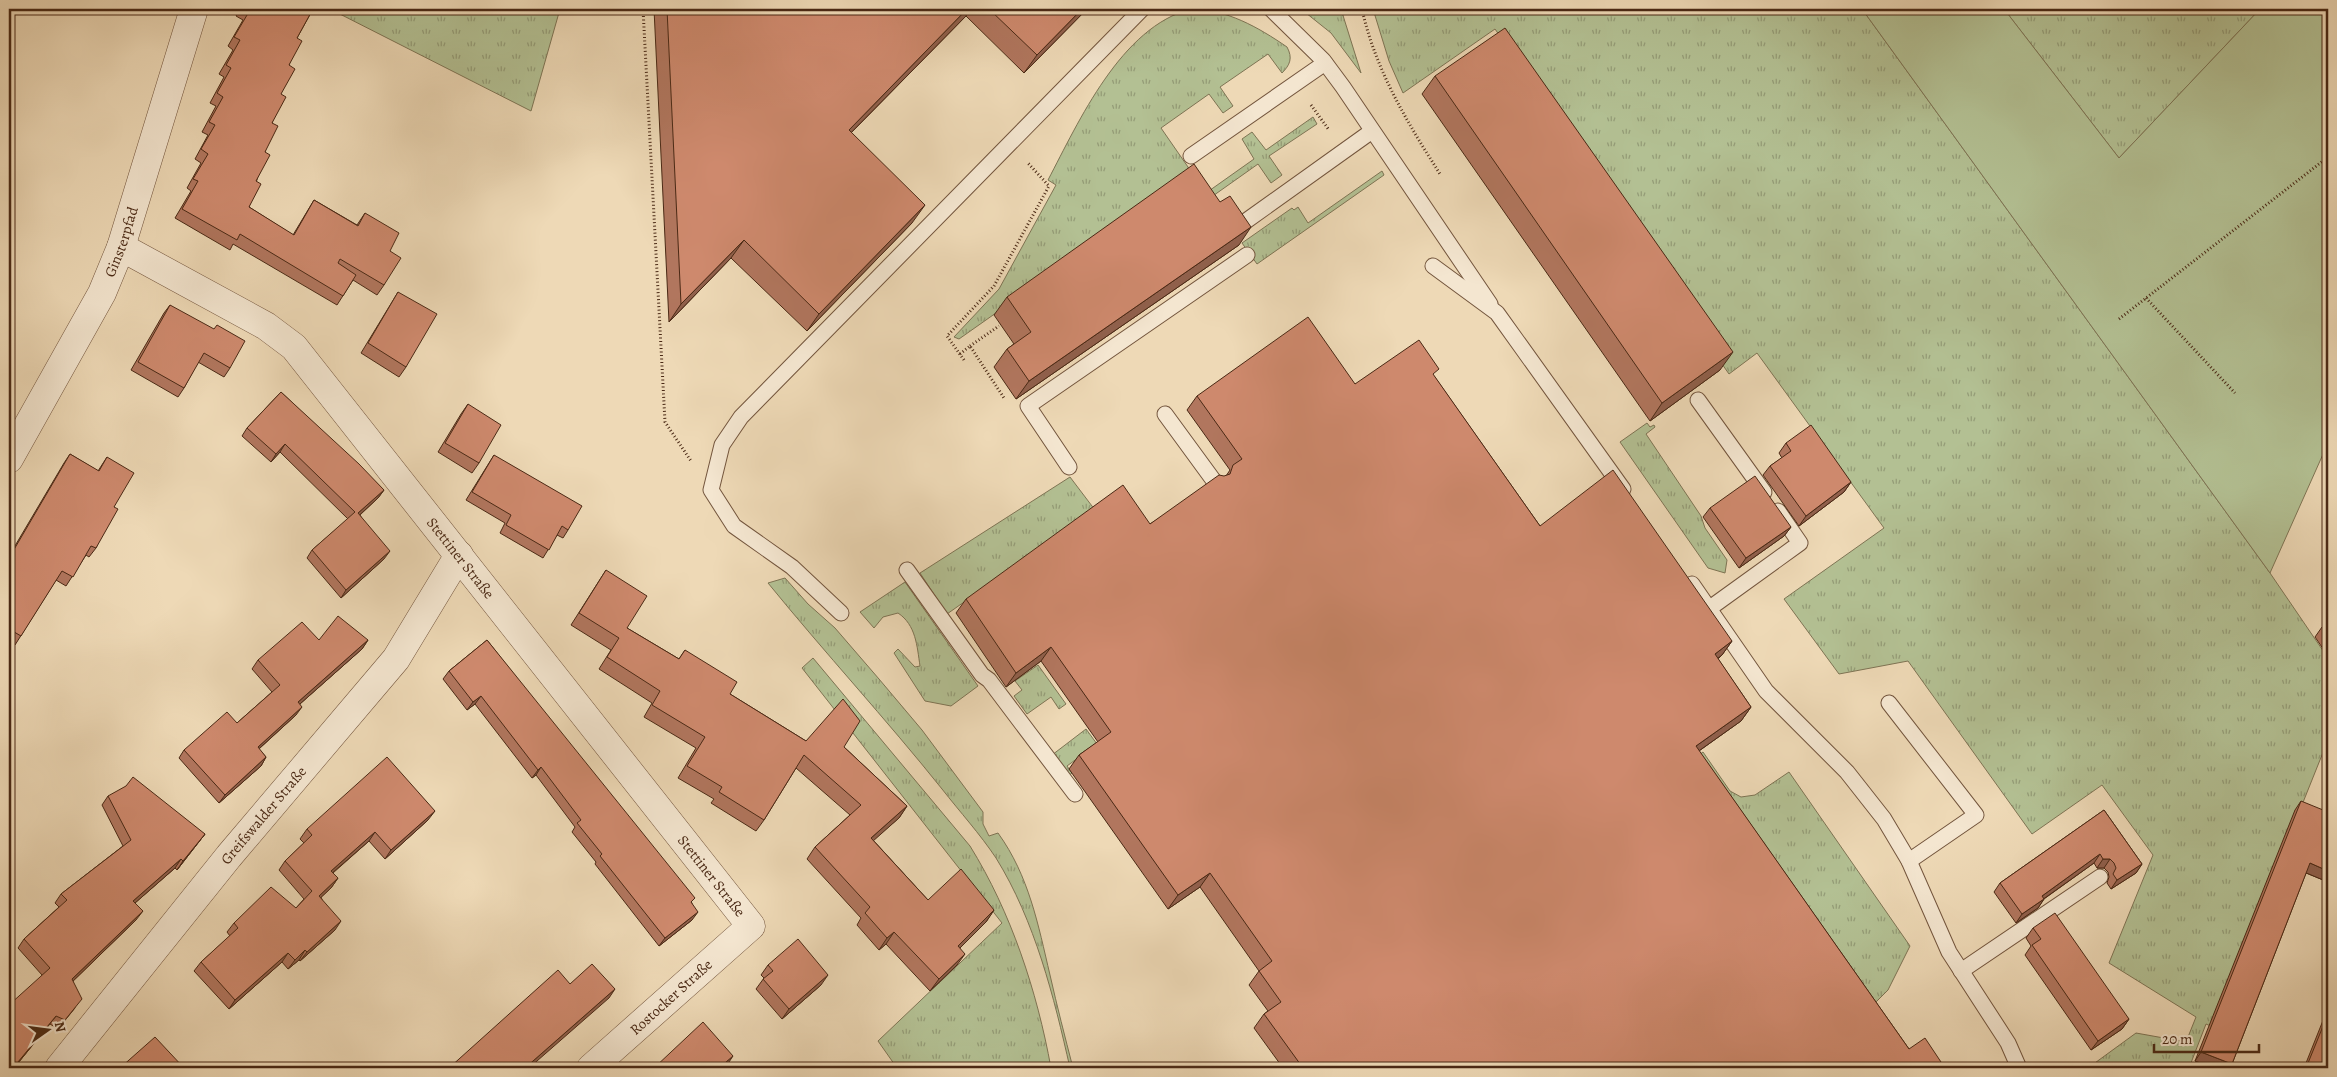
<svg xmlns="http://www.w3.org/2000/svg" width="2337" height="1077" font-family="Alegreya,serif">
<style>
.grass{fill:url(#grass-tufts);stroke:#7e7454}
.garden{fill:#b3c093;stroke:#7e7454}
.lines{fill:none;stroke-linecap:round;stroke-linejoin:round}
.service-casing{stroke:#73553d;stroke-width:17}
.minor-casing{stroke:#73553d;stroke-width:29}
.path{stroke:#4a2915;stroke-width:3;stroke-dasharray:1 2.5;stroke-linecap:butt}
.service{stroke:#f4e6d0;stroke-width:15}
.minor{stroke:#f4e6d0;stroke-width:28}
.wall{fill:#b1765e;stroke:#4a2915}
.shaded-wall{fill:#90604c;stroke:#4a2915}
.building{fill:#ce896d;stroke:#4a2915}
.labels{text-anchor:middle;stroke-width:4.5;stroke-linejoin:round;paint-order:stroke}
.street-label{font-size:15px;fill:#4a2915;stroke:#f4e6d0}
</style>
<defs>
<pattern id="grass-tufts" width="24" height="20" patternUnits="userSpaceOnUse" patternTransform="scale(1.25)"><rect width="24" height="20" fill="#b3c093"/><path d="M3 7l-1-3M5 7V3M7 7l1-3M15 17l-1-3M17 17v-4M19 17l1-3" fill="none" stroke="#949c77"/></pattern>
</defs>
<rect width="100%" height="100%" fill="#eed9b6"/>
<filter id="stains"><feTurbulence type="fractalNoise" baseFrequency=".004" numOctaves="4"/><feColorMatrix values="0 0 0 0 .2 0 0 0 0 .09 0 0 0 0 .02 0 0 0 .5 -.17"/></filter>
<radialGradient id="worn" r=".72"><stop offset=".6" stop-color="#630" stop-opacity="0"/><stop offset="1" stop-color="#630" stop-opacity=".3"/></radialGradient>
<g class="grass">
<polygon points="330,9 560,9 531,111"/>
<path d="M 1191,9 C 1226,9 1258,27 1287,47 C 1293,58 1290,65 1282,73 L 1268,54 L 1220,87 L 1233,106 L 1223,113 L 1209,94 L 1161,128 L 1206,193 L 1254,159 L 1242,139 L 1252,132 L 1266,150 L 1313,117 L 1317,124 L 1269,156 L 1282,175 L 1271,183 L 1258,164 L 1210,198 L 1182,182 L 959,339 L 954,337 L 999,289 L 1056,185 L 1048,180 C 1079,121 1121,27 1191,9 Z"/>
<polygon points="1301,9 1341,9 1361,73 1331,33"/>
<polygon points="1373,9 1862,9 2270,573 2328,658 2328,740 2213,1027 2206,1024 2189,1068 2088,1068 2136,1033 2186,1042 2196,1017 2109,963 2153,855 2102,785 2032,834 1908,661 1839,674 1784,599 1884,528 1757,353 1729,374 1610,204 1614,200 1495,29 1403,93 1389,61"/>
<polygon points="2004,9 2260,9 2119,158"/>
<polygon points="1382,171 1384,175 1257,264 1242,243 1292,208 1294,210 1298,207 1308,223"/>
<polygon points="1647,423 1650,427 1654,425 1655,427 1646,434 1701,516 1705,528 1727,560 1725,573 1708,568 1620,442"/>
<polygon points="1070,477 1095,510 947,614 920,573"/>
<path d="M 785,578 L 808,604 L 835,628 L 879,679 L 922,730 L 983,812 L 983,824 L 989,836 L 998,833 C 1029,876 1038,924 1050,975 C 1057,1006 1065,1037 1073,1068 L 1070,1068 C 1054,997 1035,921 996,858 C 980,834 960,812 942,789 C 886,719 825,653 768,583 Z"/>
<path d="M 905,582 L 978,686 L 951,706 L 925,701 L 894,653 L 898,649 L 915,667 L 920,666 C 917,646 916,625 898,613 L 883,617 L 874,628 L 860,612 Z"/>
<path d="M 813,658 L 970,846 C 1011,912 1037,991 1051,1068 L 897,1068 L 878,1041 L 1002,923 L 802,668 Z"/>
<polygon points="1038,665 1066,704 1059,709 1051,697 1027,714 1014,696 1022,690 1015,681"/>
<polygon points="1086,729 1097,744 1067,766 1072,773 1068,776 1052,755"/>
<polygon points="1703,752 1730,791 1741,797 1755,795 1789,772 1910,946 1888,990 1869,1009 1688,763"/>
</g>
<polygon class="garden" points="1862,9 2004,9 2119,158 2260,9 2328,9 2328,443 2270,573"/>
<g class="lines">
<defs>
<g id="service">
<polyline points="1271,9 1323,60 1343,87 1490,304"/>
<polyline points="1191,156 1325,63"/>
<polyline points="1239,226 1372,131"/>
<polyline points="1433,266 1497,313 1623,489"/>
<polyline points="1698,400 1764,492"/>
<polyline points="1165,414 1214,481"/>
<polyline points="1069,467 1028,406 1247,255"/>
<polyline points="907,570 982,675 989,680 1075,794"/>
<polyline points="1692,584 1766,691 1847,772 1884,819 1909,861 1949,952 2008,1043 2019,1068"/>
<polyline points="1710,608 1800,543 1778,511"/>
<polyline points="841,613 792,567 734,526 711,490 722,445 741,417 1142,9"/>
<polyline points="1889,703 1976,815 1909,861"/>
<polyline points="1961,971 2100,877"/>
</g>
<g id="minor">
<path id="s1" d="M 121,247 L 266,326 L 294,347 L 751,926 L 591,1068"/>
<path id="s2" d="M 9,459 L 102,293 L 121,247 L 194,9"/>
<path id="s3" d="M 59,1068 L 229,856 L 396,659 L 459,555"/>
</g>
</defs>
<use href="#service" class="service-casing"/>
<use href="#minor" class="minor-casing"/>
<g class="path">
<polyline points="643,9 665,422 691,461"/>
<path d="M 1362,9 C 1375,69 1407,122 1440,174"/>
<polyline points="1311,105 1329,130"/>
<polyline points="2146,298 2235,393"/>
<polyline points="2119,319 2328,157"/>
<polyline points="970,346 999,326"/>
<polyline points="960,354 970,346 1004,398"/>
<polyline points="964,360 947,336 994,286 1049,186 1027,162"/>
</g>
<use href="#service" class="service"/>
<use href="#minor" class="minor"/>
</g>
<g class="wall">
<polygon points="240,9 313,9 297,38 272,123 265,152 249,207 293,235 314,200 357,225 365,213 390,251 384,285 377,295 353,280 337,305 233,244 230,250 175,218 191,191 187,188 201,163 195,159 208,135 202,132 216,106 210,103 224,77 219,74 233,50 228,46 243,20 236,16"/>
<polygon points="654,9 1087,9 1024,73 966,16 851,133 912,223 807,331 731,258 669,322"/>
<polygon points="1435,76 1720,370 1650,421 1422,94"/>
<polygon points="1239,245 1016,399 994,367 1007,349 1014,344 994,315 1007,297"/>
<polygon points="398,292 406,367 399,377 361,353 392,302"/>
<polygon points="170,305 230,368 224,377 198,362 184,388 178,397 131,370 164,313"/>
<polygon points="1434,376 1540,526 1732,641 1722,655 1718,659 1751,707 1741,721 1699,751 1909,1049 1945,1068 1283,1068 1254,1028 1264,1014 1268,1011 1249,985 1259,971 1200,887 1168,909 1069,769 1079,755 1098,742 1041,661 1006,687 956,613 966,599 1150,524 1226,476 1230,470 1187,410 1197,396 1355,384"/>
<polygon points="281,392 384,490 378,498 360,515 384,559 341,598 307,558 312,550 348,519 280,452 271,462 242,436 247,428"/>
<polygon points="468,404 479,463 472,473 438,452 461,414"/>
<polygon points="1786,443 1851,482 1844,492 1799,526 1763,475 1770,466 1782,458 1779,453"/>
<polygon points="70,454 98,471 107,457 114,507 96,548 89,557 86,555 66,586 56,580 15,645 9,642 9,556 64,463"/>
<polygon points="494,455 568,530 563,538 557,535 543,558 500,533 505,523 466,500"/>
<polygon points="1710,508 1791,527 1784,536 1739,568 1703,517"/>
<polygon points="606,570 627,628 679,659 685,650 730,694 806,741 844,747 907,806 899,818 873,840 928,900 994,910 986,922 960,948 957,965 930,991 886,944 879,950 857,925 861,918 807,859 815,847 850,815 796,768 764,820 756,831 711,803 714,799 678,778 696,748 644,717 652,703 599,669 611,650 571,625"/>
<polygon points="2322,627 2328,630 2328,656 2315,637"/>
<polygon points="319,640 368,640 362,649 300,704 296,715 259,749 266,757 261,766 219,803 179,758 184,750 237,723 272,692 252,669 258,660"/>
<polygon points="487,640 692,903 692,920 659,946 595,864 596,862 572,832 575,827 536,775 532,778 475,704 467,710 443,679 449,671"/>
<polygon points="108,796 205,834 177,870 175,868 135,903 136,920 73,981 75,1008 58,1029 50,1024 14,1068 9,1068 42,975 18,948 24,939 59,907 55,903 61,894 123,846 102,805"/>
<polygon points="2301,801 2324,828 2328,829 2328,882 2306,873 2232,1064 2229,1068 2214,1068 2195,1061 2295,810"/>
<polygon points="2104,810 2142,864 2136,873 2111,889 2107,883 2109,877 2108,872 2104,868 2097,868 2094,863 2044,899 2038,908 2016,923 1994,892 2000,883"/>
<polygon points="428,820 385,859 369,841 333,873 338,878 331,888 321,897 335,930 300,961 299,960 288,969 282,962 229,1009 194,971 201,962 230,936 227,932 234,923 296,908 304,899 279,870 285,861 304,843 300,839 307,829"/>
<polygon points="2033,928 2129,1019 2122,1029 2091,1050 2025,955 2031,946 2026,938"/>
<polygon points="768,965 821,985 782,1019 756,989 764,978 761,975"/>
<polygon points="2328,1008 2328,1068 2304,1068"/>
</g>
<g class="shaded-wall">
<polygon points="967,9 970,9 966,16 836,148 849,130"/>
<polygon points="1082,9 1087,9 1024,73 1037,55"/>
<polygon points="925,205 912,223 807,331 819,314"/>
<polygon points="1251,227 1239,245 1016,399 1029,381"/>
<polygon points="744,240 731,258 669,322 681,304"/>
<polygon points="1733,352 1720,370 1650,421 1662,403"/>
<polygon points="285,444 280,452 271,462 276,454"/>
<polygon points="1851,482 1844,492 1799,526 1806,516"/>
<polygon points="384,490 378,498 353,521 358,513"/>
<polygon points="1791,527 1784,536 1739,568 1746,558"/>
<polygon points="390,551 384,559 341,598 346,590"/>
<polygon points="368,640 362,649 292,711 298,702"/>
<polygon points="1732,641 1722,655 1705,668 1715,654"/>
<polygon points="1051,647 1041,661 1006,687 1016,673"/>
<polygon points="481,696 475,704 467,710 473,702"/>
<polygon points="302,707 296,715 252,755 258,747"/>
<polygon points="1751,707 1741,721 1686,760 1696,746"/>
<polygon points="266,757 261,766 219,803 225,795"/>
<polygon points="541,767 536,775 532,778 538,770"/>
<polygon points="907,806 899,818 863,850 871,838"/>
<polygon points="435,811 428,820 385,859 391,850"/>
<polygon points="375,832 369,841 324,880 331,871"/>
<polygon points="205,834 177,870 183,861"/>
<polygon points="2100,854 2094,863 2035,905 2042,896"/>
<polygon points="181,859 175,868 127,910 133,901"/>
<polygon points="2103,859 2110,859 2104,868 2097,868"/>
<polygon points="2310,863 2328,871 2328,882 2304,872"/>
<polygon points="2142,864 2136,873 2111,889 2117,880"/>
<polygon points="1210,873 1200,887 1168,909 1178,895"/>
<polygon points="338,878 331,888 313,905 319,896"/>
<polygon points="2044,899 2038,908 2016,923 2022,914"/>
<polygon points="994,910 986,922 950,958 958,946"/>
<polygon points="143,911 136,920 66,988 72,979"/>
<polygon points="698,912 692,920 659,946 665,938"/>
<polygon points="341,921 335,930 300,961 307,952"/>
<polygon points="894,932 886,944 879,950 887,938"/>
<polygon points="305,950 299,960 288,969 295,960"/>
<polygon points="288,953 282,962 229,1009 235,1000"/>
<polygon points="965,954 957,965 930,991 939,979"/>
<polygon points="828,975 821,985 782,1019 789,1009"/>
<polygon points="615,989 609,998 529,1068 525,1068"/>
<polygon points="56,1016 14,1068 13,1068"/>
<polygon points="2129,1019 2122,1029 2091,1050 2098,1041"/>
<polygon points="2201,1052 2232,1064 2229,1068 2214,1068 2195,1061"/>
<polygon points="733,1056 727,1065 723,1068 719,1068"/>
</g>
<g class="building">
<polygon points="247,9 313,9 297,38 302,41 289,65 295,69 281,94 286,97 272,123 278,126 265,152 270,155 256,181 261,184 249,207 294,235 314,200 358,226 365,213 399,233 390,251 401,258 384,285 340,259 338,263 356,275 343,296 240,234 237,240 182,209 198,181 193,179 208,154 201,149 215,125 209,122 223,97 217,93 231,68 226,65 240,40 234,37 250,10"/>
<polygon points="667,9 967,9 849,130 925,205 819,314 744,240 681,304"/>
<polygon points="989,9 1082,9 1037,55"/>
<polygon points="1505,28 1733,352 1662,403 1435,76"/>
<polygon points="1194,164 1220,202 1230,196 1251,227 1029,381 1007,349 1031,332 1007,297"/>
<polygon points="398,292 437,314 406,367 368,343"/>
<polygon points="170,305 214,329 217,325 245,341 230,368 204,353 184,388 138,362"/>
<polygon points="1308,317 1355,384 1419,340 1439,369 1433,374 1540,526 1613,470 1732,641 1715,654 1751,707 1696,746 1909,1049 1925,1038 1945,1068 1303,1068 1264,1014 1281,1002 1259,971 1272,961 1210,873 1178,895 1079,755 1111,732 1051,647 1016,673 966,599 1123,485 1150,524 1219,475 1224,476 1230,474 1233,465 1242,459 1197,396"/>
<polygon points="281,392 359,464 384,490 358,513 390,551 346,590 312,550 355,512 285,444 276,454 247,428"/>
<polygon points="468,404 501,425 479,463 445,443"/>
<polygon points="1811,425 1851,482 1806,516 1770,466 1791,451 1786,443"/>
<polygon points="70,454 99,471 107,457 134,473 114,507 118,509 96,548 91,546 73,577 62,571 21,636 9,629 9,558"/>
<polygon points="494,455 582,506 568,530 562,526 549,550 506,525 511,515 472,492"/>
<polygon points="1755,476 1791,527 1746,558 1710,508"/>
<polygon points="606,570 647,596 627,628 679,659 685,650 737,682 730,694 806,741 843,699 860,721 844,747 907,806 871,838 928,900 961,869 994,910 958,946 965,954 939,979 894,932 887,938 865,913 870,907 815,847 861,805 804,755 764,820 719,792 722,787 687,766 705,737 652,705 660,691 607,657 619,638 579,613"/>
<polygon points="338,616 368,640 298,702 302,707 258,747 266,757 225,795 184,750 227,712 237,723 280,685 258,660 302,622 319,640"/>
<polygon points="2322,627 2328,630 2328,636"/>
<polygon points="487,640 695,898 691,902 698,912 665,938 600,856 602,854 577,823 581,820 541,767 538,770 481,696 473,702 449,671"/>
<polygon points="387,757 435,811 391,850 375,832 331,871 338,878 319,896 341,921 307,952 305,950 295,960 288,953 235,1000 201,962 238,928 234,923 271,887 296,908 312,891 285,861 312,835 307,829"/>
<polygon points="133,777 205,834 183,861 181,859 133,901 143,911 72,979 82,999 65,1020 56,1016 13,1068 9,1068 9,1005 50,968 24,939 67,900 61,894 131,840 108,796 126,786"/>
<polygon points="2301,801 2328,812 2328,818 2324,828 2328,829 2328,871 2310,863 2232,1064 2201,1052"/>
<polygon points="2104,810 2142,864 2117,880 2113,874 2116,868 2114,863 2110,859 2103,859 2100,854 2042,896 2044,899 2022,914 2000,883"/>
<polygon points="2055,913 2129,1019 2098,1041 2032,945 2041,939 2033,928"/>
<polygon points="798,939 828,975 789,1009 763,979 773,971 768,965"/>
<polygon points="592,964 615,989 525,1068 449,1068 558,970 570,984"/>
<polygon points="2328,1014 2328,1068 2306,1068"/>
<polygon points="703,1022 733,1056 719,1068 654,1068"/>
<polygon points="155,1037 184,1068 120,1068"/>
</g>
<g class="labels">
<g class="street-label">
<text dy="5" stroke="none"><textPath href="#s2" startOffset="245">Ginsterpfad</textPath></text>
<text dy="5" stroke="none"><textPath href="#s1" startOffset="469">Stettiner Straße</textPath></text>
<text dy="5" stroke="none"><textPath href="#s3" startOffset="325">Greifswalder Straße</textPath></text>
<text dy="5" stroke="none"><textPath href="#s1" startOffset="874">Stettiner Straße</textPath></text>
<text transform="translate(671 997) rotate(-42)" y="5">Rostocker Straße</text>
</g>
</g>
<rect width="2337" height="1077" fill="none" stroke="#eed9b6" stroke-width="30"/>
<rect x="10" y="10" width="2317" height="1057" fill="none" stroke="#4a2915" stroke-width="2.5"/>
<rect x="15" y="15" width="2307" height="1047" fill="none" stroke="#4a2915"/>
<g transform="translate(48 1030) rotate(76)" stroke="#f4e6d0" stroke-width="4" paint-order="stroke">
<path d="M0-4L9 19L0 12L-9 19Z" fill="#4a2915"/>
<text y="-8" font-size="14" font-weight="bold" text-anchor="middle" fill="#4a2915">N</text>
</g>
<path d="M2154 1044v8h105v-8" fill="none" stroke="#4a2915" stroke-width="2.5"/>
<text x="2162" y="1044" font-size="15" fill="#4a2915" stroke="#f4e6d0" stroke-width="4" paint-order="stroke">20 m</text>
<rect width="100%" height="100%" filter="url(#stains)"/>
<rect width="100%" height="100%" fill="url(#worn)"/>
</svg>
